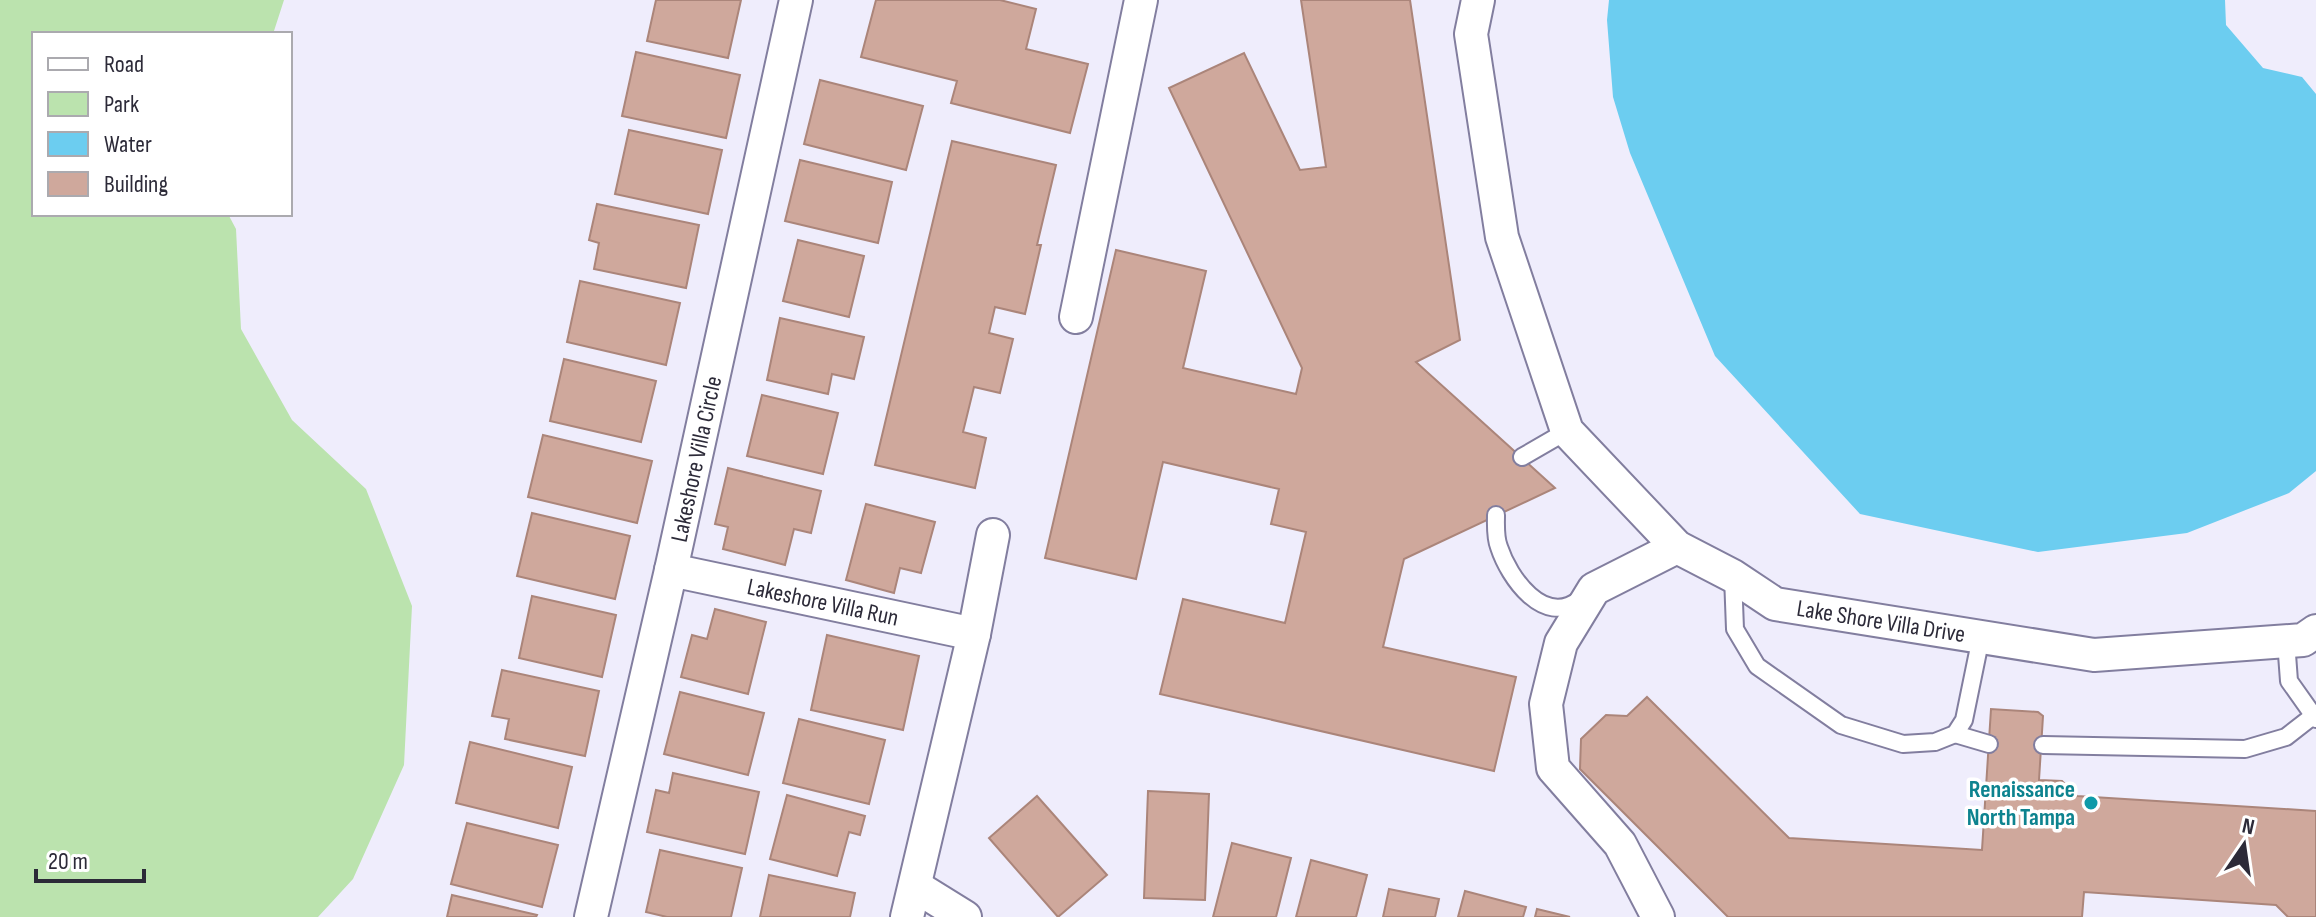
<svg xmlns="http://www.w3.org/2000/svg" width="2316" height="917" font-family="'Sofia Sans Condensed',sans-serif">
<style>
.green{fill:#bbe3ae}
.water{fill:#6ccdf0}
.building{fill:#cfa89c;stroke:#ab857a;stroke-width:2}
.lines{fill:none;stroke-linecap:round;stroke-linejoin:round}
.service-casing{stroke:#827e9f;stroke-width:20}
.minor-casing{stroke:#827e9f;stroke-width:36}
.service{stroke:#fff;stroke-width:16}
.minor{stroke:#fff;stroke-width:32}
.culture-dot{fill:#0f9aa8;stroke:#fff;stroke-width:3}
.labels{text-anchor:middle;stroke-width:7;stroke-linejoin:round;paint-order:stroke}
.street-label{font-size:24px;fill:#2c2a38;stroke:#fff}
.culture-label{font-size:24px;font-weight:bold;fill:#0d838f;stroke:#fff;text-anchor:end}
</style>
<rect width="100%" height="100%" fill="#efedfc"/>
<polygon class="green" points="0,0 284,0 273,34 34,34 34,214 228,214 236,229 241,329 292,420 366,489 412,606 404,765 353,879 318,917 0,917"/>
<polygon class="water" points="1609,0 2225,0 2226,25 2263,68 2302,77 2316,94 2316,471 2289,493 2187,533 2038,552 1860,514 1715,356 1630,153 1613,97 1607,20"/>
<g class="building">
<polygon points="656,0 741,0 728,58 647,41"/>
<polygon points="876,0 1000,0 1036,9 1026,49 1088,64 1070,133 951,103 957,81 861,57"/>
<polygon points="1301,0 1410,0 1460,340 1416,362 1555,488 1404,559 1383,647 1516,677 1494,771 1160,694 1183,599 1285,623 1306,532 1271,524 1279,489 1163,462 1136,579 1045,558 1116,250 1206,271 1183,368 1296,394 1302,368 1169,88 1244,53 1300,170 1326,167"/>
<polygon points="636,52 740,75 726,138 622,116"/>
<polygon points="820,80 923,106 906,170 804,144"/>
<polygon points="629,130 722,150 708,214 615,194"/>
<polygon points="952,141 1056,165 1037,245 1041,245 1025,314 995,307 989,333 1013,339 1000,393 974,387 963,432 986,438 975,488 875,465"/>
<polygon points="800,160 892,182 878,243 785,221"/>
<polygon points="597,204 699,225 686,288 594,269 599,243 589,240"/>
<polygon points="798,240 864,256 849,317 783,301"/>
<polygon points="580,281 680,303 666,365 567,342"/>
<polygon points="780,318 864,337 854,379 832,374 828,394 767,380"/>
<polygon points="564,359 656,381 641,442 550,421"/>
<polygon points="762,395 838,413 823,474 747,456"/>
<polygon points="543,435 652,461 637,523 528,497"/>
<polygon points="728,468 821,491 811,533 794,529 785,565 723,549 728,527 715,524"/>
<polygon points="866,504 935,522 921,573 900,568 894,593 846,580"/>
<polygon points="532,513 630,536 615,599 517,576"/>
<polygon points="532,596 616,615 602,677 519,658"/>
<polygon points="715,609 766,622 748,694 681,677 692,635 707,639"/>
<polygon points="827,635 919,656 903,730 811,710"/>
<polygon points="502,670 599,691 585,756 505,739 509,719 492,716"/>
<polygon points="680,692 764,713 748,775 664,754"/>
<polygon points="1647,697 1789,838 1982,850 1991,709 2038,712 2043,716 2039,780 2062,781 2077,796 2316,811 2316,917 2288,917 2276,905 2084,892 2082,917 1728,917 1580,769 1581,739 1606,715 1627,716"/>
<polygon points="799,719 885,740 869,804 783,783"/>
<polygon points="470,742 572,767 558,828 456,803"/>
<polygon points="673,773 759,792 745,854 647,832 656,790 669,793"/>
<polygon points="1148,791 1209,794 1205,900 1144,898"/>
<polygon points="787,795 865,816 860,835 849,832 837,876 770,859"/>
<polygon points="1037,796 1107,875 1058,917 989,838"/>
<polygon points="467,823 558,845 542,907 451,884"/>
<polygon points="1232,843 1291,858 1276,917 1213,917"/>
<polygon points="660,850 742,868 731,917 667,917 646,912"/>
<polygon points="1311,860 1367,875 1356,917 1296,917"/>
<polygon points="769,875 855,893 850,917 760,917"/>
<polygon points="1389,889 1439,899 1435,917 1383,917"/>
<polygon points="1465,891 1526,907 1523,917 1458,917"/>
<polygon points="452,895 537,915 536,917 447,917"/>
<polygon points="1537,909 1570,917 1535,917"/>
</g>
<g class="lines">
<defs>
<g id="service">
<polyline points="1522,457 1567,431"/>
<path d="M 1496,515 C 1496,525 1495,537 1499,547 C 1509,578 1544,627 1579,600"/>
<polyline points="1733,576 1735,629 1757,666 1841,725 1903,744 1935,742 1955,734 1964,720 1981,637"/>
<polyline points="2286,641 2289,681 2316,719"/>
<polyline points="1955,734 1989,744"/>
<polyline points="2043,745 2245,749 2286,737 2313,716"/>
</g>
<g id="minor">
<polyline points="1478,0 1471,34 1502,237 1567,431 1677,547 1733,576 1775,604 2094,655 2303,640 2316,631"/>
<polyline points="1076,317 1141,0"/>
<polyline points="671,570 974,634"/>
<polyline points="915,886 965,917"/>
<polyline points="591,917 671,570 796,0"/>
<polyline points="907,917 974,634 993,535"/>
<polyline points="1658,917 1620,844 1553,768 1546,704 1561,643 1594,589 1677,547"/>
</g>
</defs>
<use href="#service" class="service-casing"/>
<use href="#minor" class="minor-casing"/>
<use href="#service" class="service"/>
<use href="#minor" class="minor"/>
</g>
<circle class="culture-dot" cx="2091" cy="803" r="8"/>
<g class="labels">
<g class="street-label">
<text transform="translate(696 459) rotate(-78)" y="8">Lakeshore Villa Circle</text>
<text transform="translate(823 602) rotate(12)" y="8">Lakeshore Villa Run</text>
<text transform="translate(1881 621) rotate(9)" y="8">Lake Shore Villa Drive</text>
</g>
<g class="culture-label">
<text x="2075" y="797">Renaissance<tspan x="2075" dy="28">North Tampa</tspan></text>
</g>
</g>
<rect x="32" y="32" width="260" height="184" fill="#ffffff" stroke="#abaaaf" stroke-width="2"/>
<rect x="48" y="58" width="40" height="12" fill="#ffffff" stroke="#abaaaf" stroke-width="2"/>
<text x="104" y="72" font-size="24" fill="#2c2a38">Road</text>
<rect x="48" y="92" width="40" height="24" fill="#bbe3ae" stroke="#abaaaf" stroke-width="2"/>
<text x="104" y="112" font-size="24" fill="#2c2a38">Park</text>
<rect x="48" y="132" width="40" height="24" fill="#6ccdf0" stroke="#abaaaf" stroke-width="2"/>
<text x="104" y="152" font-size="24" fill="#2c2a38">Water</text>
<rect x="48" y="172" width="40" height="24" fill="#cfa89c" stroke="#abaaaf" stroke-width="2"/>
<text x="104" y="192" font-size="24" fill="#2c2a38">Building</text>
<g transform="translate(2244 845) rotate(13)" stroke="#ffffff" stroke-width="6" paint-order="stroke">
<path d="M0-6L14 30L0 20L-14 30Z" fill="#2c2a38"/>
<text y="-12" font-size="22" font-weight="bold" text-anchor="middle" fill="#2c2a38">N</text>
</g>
<path d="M36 869v12h108v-12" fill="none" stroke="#2c2a38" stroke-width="4"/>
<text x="48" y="869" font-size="24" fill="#2c2a38" stroke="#ffffff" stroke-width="6" paint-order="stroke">20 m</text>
</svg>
